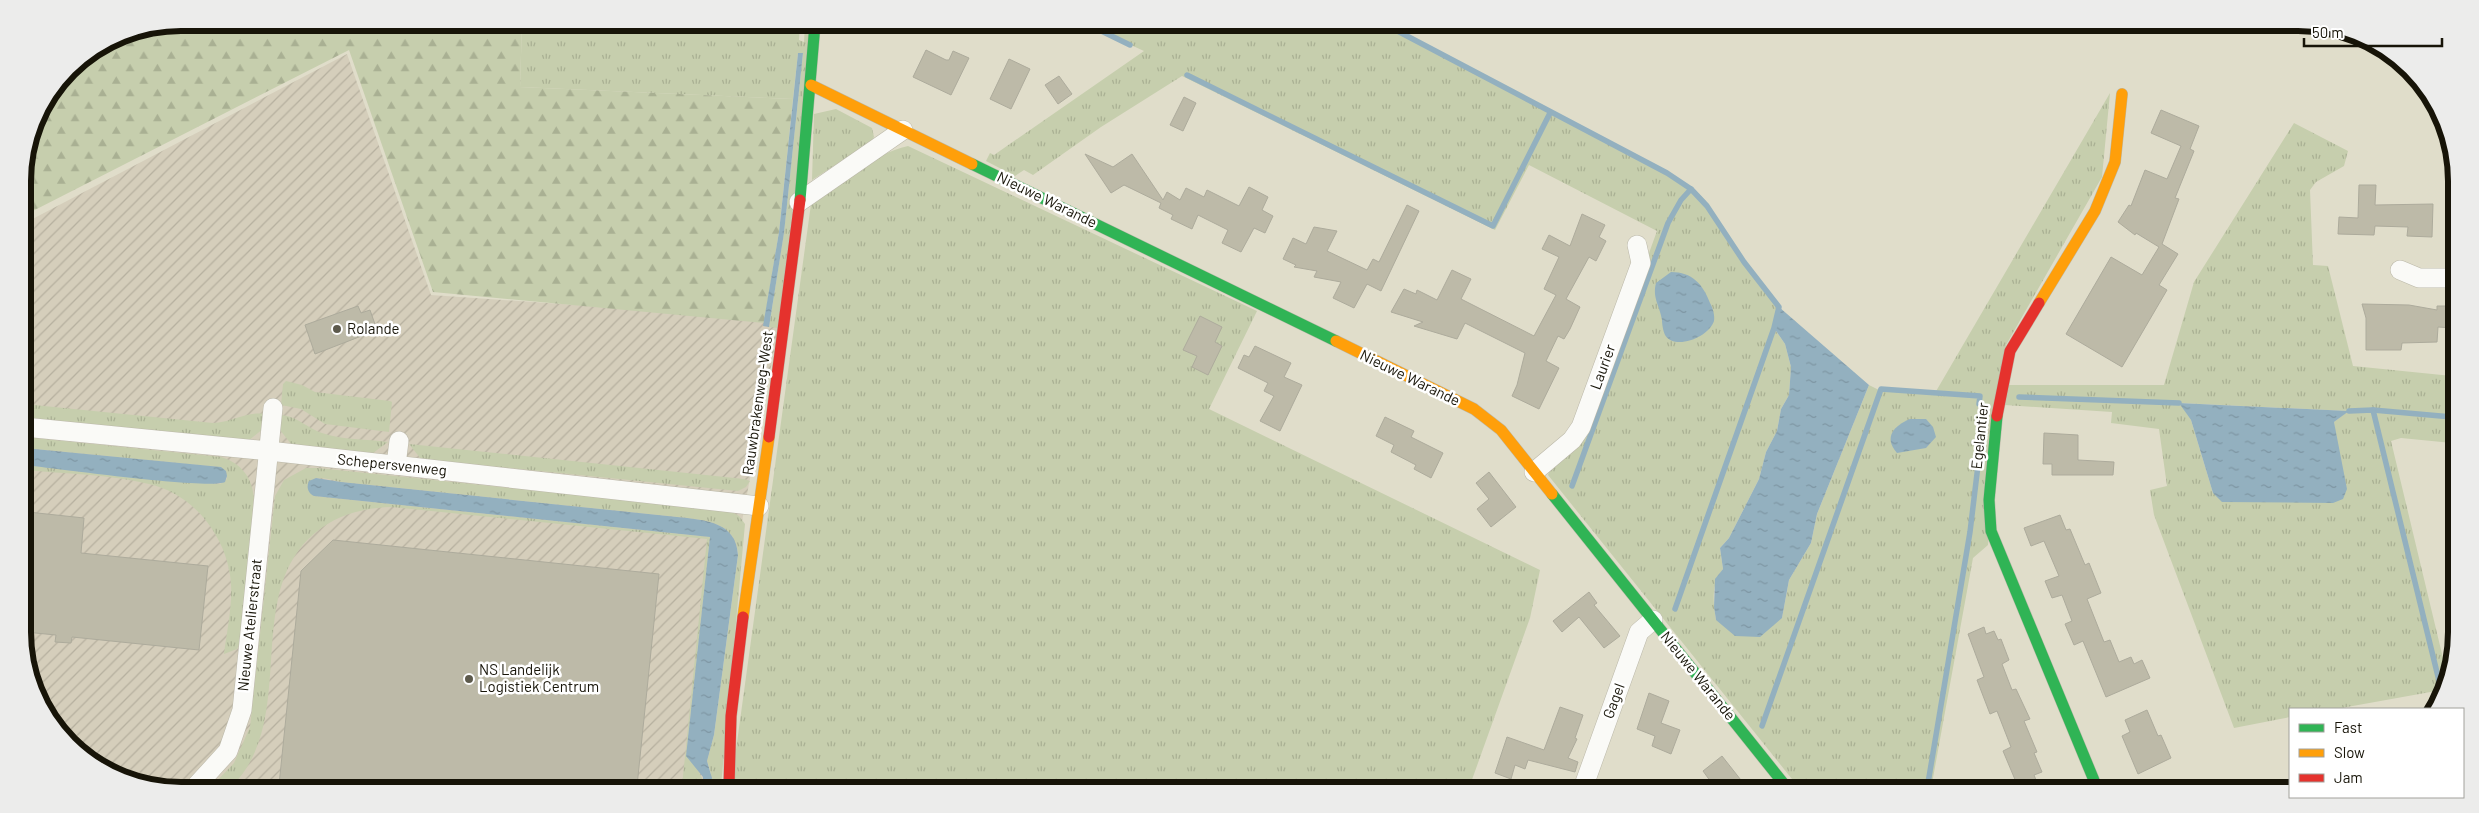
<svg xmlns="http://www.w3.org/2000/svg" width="2479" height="813" font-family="Barlow,sans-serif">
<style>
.industrial{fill:url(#industrial-furrows)}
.grass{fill:url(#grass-tufts);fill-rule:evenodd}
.forest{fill:url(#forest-firs)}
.water{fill:url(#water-ripples)}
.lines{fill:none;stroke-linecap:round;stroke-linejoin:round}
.stream{stroke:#93b0bf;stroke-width:5.5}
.building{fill:#bdbaa8;stroke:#adab9c}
.street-casing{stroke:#bbb8a9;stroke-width:20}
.fast-casing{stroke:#bbb8a9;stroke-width:12}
.slow-casing{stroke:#bbb8a9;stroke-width:12}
.jam-casing{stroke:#bbb8a9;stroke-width:12}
.street{stroke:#fafaf7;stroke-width:19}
.fast{stroke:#30b455;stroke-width:11}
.slow{stroke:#ff9f0a;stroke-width:11}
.jam{stroke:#e5322d;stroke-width:11}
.poi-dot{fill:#5d5a4c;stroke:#fff;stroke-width:2}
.labels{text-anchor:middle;stroke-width:5;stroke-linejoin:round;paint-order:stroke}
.street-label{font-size:15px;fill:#171408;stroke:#fff}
.poi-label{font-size:15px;fill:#171408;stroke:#fff;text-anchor:start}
.rim{fill:none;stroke:#171408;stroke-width:6}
</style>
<defs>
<pattern id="industrial-furrows" width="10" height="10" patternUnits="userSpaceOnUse" patternTransform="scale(1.25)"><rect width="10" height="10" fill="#d5cebb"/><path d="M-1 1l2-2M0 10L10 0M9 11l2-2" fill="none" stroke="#b6b09f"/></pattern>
<pattern id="grass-tufts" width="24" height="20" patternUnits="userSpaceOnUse" patternTransform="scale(1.25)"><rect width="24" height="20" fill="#c6cead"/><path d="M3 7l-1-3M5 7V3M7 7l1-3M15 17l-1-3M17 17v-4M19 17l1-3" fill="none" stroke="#a9b093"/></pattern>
<pattern id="forest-firs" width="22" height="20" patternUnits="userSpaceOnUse" patternTransform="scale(1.25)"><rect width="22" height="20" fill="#c6cead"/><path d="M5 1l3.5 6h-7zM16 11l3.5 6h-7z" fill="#a9b093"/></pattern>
<pattern id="water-ripples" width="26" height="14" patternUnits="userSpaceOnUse" patternTransform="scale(1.25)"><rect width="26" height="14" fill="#93b0bf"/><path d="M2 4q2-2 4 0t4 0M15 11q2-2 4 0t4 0" fill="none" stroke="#7e96a3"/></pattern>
</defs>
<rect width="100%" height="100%" fill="#e0ddca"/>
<polygon class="industrial" points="347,54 431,295 780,319 717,654 706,786 140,785 93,764 62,737 26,662 23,224"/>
<g class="grass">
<polygon points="522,23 800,24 799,40 804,42 805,24 811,24 801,142 778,328 769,327 784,232 803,53 798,53 793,99 520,87"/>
<path d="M 1087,25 L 1385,26 L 1677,178 L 1697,192 L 1705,200 L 1769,297 L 1779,307 L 1774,328 L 1785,344 L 1791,367 L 1789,395 L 1781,409 L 1777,431 L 1766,452 L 1759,479 L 1729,538 L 1720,548 L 1723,569 C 1711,585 1713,601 1716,620 L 1782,618 L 1789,580 L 1811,543 L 1817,514 L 1869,385 L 1881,391 L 1935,393 L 2110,93 L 2102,177 L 2006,345 L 1988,545 L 1973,558 L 1931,789 L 1800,789 L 1548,475 L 1551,467 L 1583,435 L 1657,231 L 1529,165 L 1495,230 L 1182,76 L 1101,127 L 1033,175 L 1024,170 L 1015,176 L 986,161 L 990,153 L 994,155 L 1144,51 Z"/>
<polygon points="836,109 872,128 874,137 871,142 812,180 814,114"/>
<path d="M 2294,123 L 2348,151 L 2344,166 L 2316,182 L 2310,190 L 2313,265 L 2328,266 L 2353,366 L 2452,376 L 2452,443 L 2401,438 L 2391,441 L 2448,679 L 2438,701 L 2436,691 L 2336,709 L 2290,709 L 2290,717 L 2234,728 L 2154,515 L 2150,490 L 2167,486 L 2159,429 L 2111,423 L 2112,412 L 2005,405 L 2009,385 L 2164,385 L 2194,282 ZM 2180,403 L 2348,411 L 2334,422 L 2335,432 L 2213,493 L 2191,420 Z"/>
<path d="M 908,146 L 1257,311 L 1209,409 L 1540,570 L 1530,618 L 1469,788 L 731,786 L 811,204 C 841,184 872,154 908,146 Z"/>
<polygon points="286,381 302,385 315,392 390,401 392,402 389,432 325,424 301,409 281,405 283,384"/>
<path d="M 24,404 L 213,423 C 231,423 246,411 265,414 L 264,428 L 248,441 L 24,417 Z"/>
<path d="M 280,415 C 297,416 307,428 322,433 C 342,440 367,439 388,442 L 373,453 L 291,444 L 280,430 Z"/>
<path d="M 24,437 L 221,457 C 241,463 252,477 254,498 L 240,643 L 237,649 L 224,654 C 227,629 234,600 230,575 C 224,533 191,493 149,484 C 109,474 65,474 24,470 L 24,465 L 220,484 L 227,479 L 226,471 L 219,467 L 24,448 Z"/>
<polygon points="409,444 744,479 750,481 746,487 738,491 421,459"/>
<path d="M 306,468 L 318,468 L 730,511 L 739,516 L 745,524 L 721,786 L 709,786 L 711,774 L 707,761 L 714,735 L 738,555 C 736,521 704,520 677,517 L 341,482 C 330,480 315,473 308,484 L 314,496 L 710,537 L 686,755 L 696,765 L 703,781 L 698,786 L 682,786 L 707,539 L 392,507 C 365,508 342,513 320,529 C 239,589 301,715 233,785 L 213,785 L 234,763 L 250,727 L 275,496 L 284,480 Z"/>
</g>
<polygon class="forest" points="181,23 522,23 520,87 793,99 779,232 764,323 433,292 349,50 23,216 23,171 35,120 69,69 121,34"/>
<g class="water">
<polygon points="798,53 803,53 784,233 769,327 763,326 779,232"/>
<path d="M 1671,272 C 1692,272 1703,284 1710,303 C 1713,308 1715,316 1714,321 C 1709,337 1675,351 1665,335 C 1663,331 1662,324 1662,320 C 1660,306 1652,298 1656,283 Z"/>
<polygon points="1779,307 1869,385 1817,514 1811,543 1789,580 1782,618 1760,637 1735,636 1716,620 1714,607 1715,579 1723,569 1720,548 1729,538 1759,479 1766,452 1777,431 1781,409 1789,395 1791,367 1785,344 1774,328"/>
<polygon points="2179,403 2349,411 2334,422 2347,489 2343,499 2333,503 2222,502 2213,493 2191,420"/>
<path d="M 1910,419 L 1926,419 L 1933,427 L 1936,437 L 1926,448 L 1897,453 C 1883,437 1894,426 1910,419 Z"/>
<path d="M 24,448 L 221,467 L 226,471 L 227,476 L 225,482 C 210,490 53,468 24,465 Z"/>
<path d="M 316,478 L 341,482 L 677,517 C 704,520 736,521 738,555 L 714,735 L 707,761 L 712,778 L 709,786 L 698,786 L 703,781 L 703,777 L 686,756 L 710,537 L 314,496 C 308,493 306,487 309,481 Z"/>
</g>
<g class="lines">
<g class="stream">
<polyline points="1089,25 1130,45"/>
<polyline points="1388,26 1667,173 1691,189"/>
<polyline points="1187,75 1493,226 1550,113"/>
<polyline points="2019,397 2179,403"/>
<polyline points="2373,410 2452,417"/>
<polyline points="2349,411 2373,410 2442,693"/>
<polyline points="1572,486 1668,223 1681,200 1691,189 1707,206 1744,262 1779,307 1774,328 1675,609"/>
<polyline points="1762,726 1881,389 1980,396 1979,404"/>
<polyline points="1927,789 1970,532 1982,432"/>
</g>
</g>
<g class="building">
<polygon points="926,50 946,60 949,60 953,51 969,58 951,95 913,77"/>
<polygon points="1009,59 1030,69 1011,109 990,99"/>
<polygon points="1059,76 1072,94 1058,104 1045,85"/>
<polygon points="1184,97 1196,103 1183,131 1170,125"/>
<polygon points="2161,110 2199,126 2190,149 2194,151 2175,198 2179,199 2162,244 2178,254 2159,285 2167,290 2122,367 2066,334 2111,257 2142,275 2159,247 2136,233 2135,235 2118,222 2129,205 2131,206 2145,170 2167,179 2181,146 2151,133"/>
<polygon points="1085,154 1113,167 1132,154 1163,200 1167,192 1180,200 1186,188 1204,197 1207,190 1239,206 1249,187 1268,197 1262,210 1273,216 1265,233 1254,228 1241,252 1222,243 1228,230 1198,215 1192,229 1171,219 1173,215 1159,208 1161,203 1124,185 1111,193"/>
<polygon points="2359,185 2376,185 2375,205 2433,204 2432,237 2407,236 2408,227 2375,226 2374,235 2338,234 2339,217 2358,218"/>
<polygon points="1407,205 1419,211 1381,291 1367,284 1354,308 1333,298 1341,282 1314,277 1317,271 1294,267 1296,265 1283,259 1293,238 1306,244 1314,227 1337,231 1327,251 1367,270 1373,259 1379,262"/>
<polygon points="1582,214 1605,225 1599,237 1606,241 1596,261 1589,257 1566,299 1580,307 1570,329 1564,339 1558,336 1546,361 1559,368 1539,409 1512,396 1517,385 1525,353 1465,323 1457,339 1414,326 1423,322 1391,312 1404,289 1416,294 1417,290 1437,300 1452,270 1471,279 1461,299 1534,336 1556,295 1544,289 1559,257 1542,249 1549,235 1570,246"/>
<polygon points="2362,304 2409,305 2437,310 2437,306 2453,306 2453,328 2438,327 2437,342 2402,343 2401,350 2366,350 2366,318"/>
<polygon points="358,306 361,313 370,310 377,330 315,354 305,325"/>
<polygon points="1200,316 1222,327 1215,342 1222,346 1208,375 1192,367 1197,356 1183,350"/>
<polygon points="1255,346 1291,363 1284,377 1302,385 1280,431 1260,421 1274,396 1264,391 1268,383 1238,368 1244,355 1249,357"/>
<polygon points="1385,417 1414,431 1411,437 1443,453 1431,478 1414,469 1416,465 1391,452 1394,445 1376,436"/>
<polygon points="2044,433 2078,435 2078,460 2114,462 2113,475 2052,475 2052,464 2043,464"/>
<polygon points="1489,472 1516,507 1491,527 1477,509 1489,499 1476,483"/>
<polygon points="28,512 84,518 81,553 208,566 199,650 72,637 71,643 55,642 56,635 25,632 25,517 27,517"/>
<polygon points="2060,515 2066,530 2070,529 2085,565 2089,563 2101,593 2087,599 2104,642 2110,640 2119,662 2131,657 2134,664 2142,660 2150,678 2106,697 2083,641 2074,645 2065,624 2072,621 2062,595 2052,598 2045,581 2059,576 2044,541 2031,546 2024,528"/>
<polygon points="333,540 659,574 637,786 279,785 301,571"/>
<polygon points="1589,592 1597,603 1594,605 1620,636 1604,648 1579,617 1562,632 1553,621"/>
<polygon points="1984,627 1986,634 1994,631 1998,640 2001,639 2009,660 2002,664 2012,690 2016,689 2030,719 2024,721 2037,752 2034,753 2042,772 2034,775 2040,790 2019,789 2003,751 2011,747 1997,711 1990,714 1977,680 1984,677 1968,634"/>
<polygon points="1649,693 1669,701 1661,723 1680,730 1671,754 1652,746 1655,736 1637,729"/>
<polygon points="1560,707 1583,715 1575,738 1577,739 1568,758 1578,762 1575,772 1528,760 1525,769 1515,765 1511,779 1495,773 1507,737 1544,750"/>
<polygon points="2147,710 2158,736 2161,735 2171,758 2138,774 2122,736 2130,732 2125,720"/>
<polygon points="1722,756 1748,789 1716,789 1703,771"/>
</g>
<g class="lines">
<defs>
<g id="street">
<polyline points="799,202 903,130"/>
<polyline points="2400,270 2419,278 2453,278"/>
<polyline points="24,427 269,451 759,506"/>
<polyline points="396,465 399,441"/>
<polyline points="1534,472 1572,440 1581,427 1641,263 1637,245"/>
<polyline points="197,785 228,751 242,710 273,408"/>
<polyline points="1583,788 1639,632 1653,620"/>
</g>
<g id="fast">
<polyline points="972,164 1336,341"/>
<polyline points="800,200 815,24"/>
<polyline points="1997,416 1989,500 1991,531 2098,790"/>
<polyline points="1552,494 1788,789"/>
</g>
<g id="slow">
<polyline points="811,85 972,164"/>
<polyline points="2039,303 2095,211 2115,162 2122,94"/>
<polyline points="1336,341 1474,409 1501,430 1552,494"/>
<polyline points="743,617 769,437"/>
</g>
<g id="jam">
<polyline points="1997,416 2010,351 2039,303"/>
<polyline points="769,437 800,200"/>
<polyline points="729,786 731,716 743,617"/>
</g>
</defs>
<use href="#street" class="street-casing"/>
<use href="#fast" class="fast-casing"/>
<use href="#slow" class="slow-casing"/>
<use href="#jam" class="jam-casing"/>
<use href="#street" class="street"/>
<use href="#fast" class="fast"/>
<use href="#slow" class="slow"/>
<use href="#jam" class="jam"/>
</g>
<g class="poi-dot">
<circle cx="337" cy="329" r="5"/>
<circle cx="469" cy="679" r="5"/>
</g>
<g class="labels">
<g class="street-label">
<text transform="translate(1047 200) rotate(26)" y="5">Nieuwe Warande</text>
<text transform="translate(1603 367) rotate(-70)" y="5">Laurier</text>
<text transform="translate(1410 378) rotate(26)" y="5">Nieuwe Warande</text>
<text transform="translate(758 403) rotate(-82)" y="5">Rauwbrakenweg-West</text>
<text transform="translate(1980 436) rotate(-84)" y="5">Egelantier</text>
<text transform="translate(392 465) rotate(6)" y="5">Schepersvenweg</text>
<text transform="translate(250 625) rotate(-84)" y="5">Nieuwe Atelierstraat</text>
<text transform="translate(1698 676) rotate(51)" y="5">Nieuwe Warande</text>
<text transform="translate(1614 701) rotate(-70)" y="5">Gagel</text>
</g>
<g class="poi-label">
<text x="347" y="334">Rolande</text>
<text x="479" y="675">NS Landelijk<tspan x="479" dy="17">Logistiek Centrum</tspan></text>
</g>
</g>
<path d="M0 0H2479V813H0ZM181 31H2298A150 150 0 0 1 2448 181V632A150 150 0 0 1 2298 782H181A150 150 0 0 1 31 632V181A150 150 0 0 1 181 31Z" fill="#ececeb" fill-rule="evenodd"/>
<path class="rim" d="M181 31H2298A150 150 0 0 1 2448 181V632A150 150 0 0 1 2298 782H181A150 150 0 0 1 31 632V181A150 150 0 0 1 181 31Z"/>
<rect x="2289" y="708" width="175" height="90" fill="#ffffff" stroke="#a2a19c"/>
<rect x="2299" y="724" width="25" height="8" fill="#30b455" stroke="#a2a19c"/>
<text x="2334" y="733" font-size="15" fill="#171408">Fast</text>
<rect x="2299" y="749" width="25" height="8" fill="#ff9f0a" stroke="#a2a19c"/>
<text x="2334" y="758" font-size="15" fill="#171408">Slow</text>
<rect x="2299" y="774" width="25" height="8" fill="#e5322d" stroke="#a2a19c"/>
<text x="2334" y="783" font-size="15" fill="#171408">Jam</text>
<path d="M2304 38v8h138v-8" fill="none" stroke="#171408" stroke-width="2.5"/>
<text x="2312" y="38" font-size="15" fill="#171408" stroke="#ffffff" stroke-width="4" paint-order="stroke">50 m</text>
</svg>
